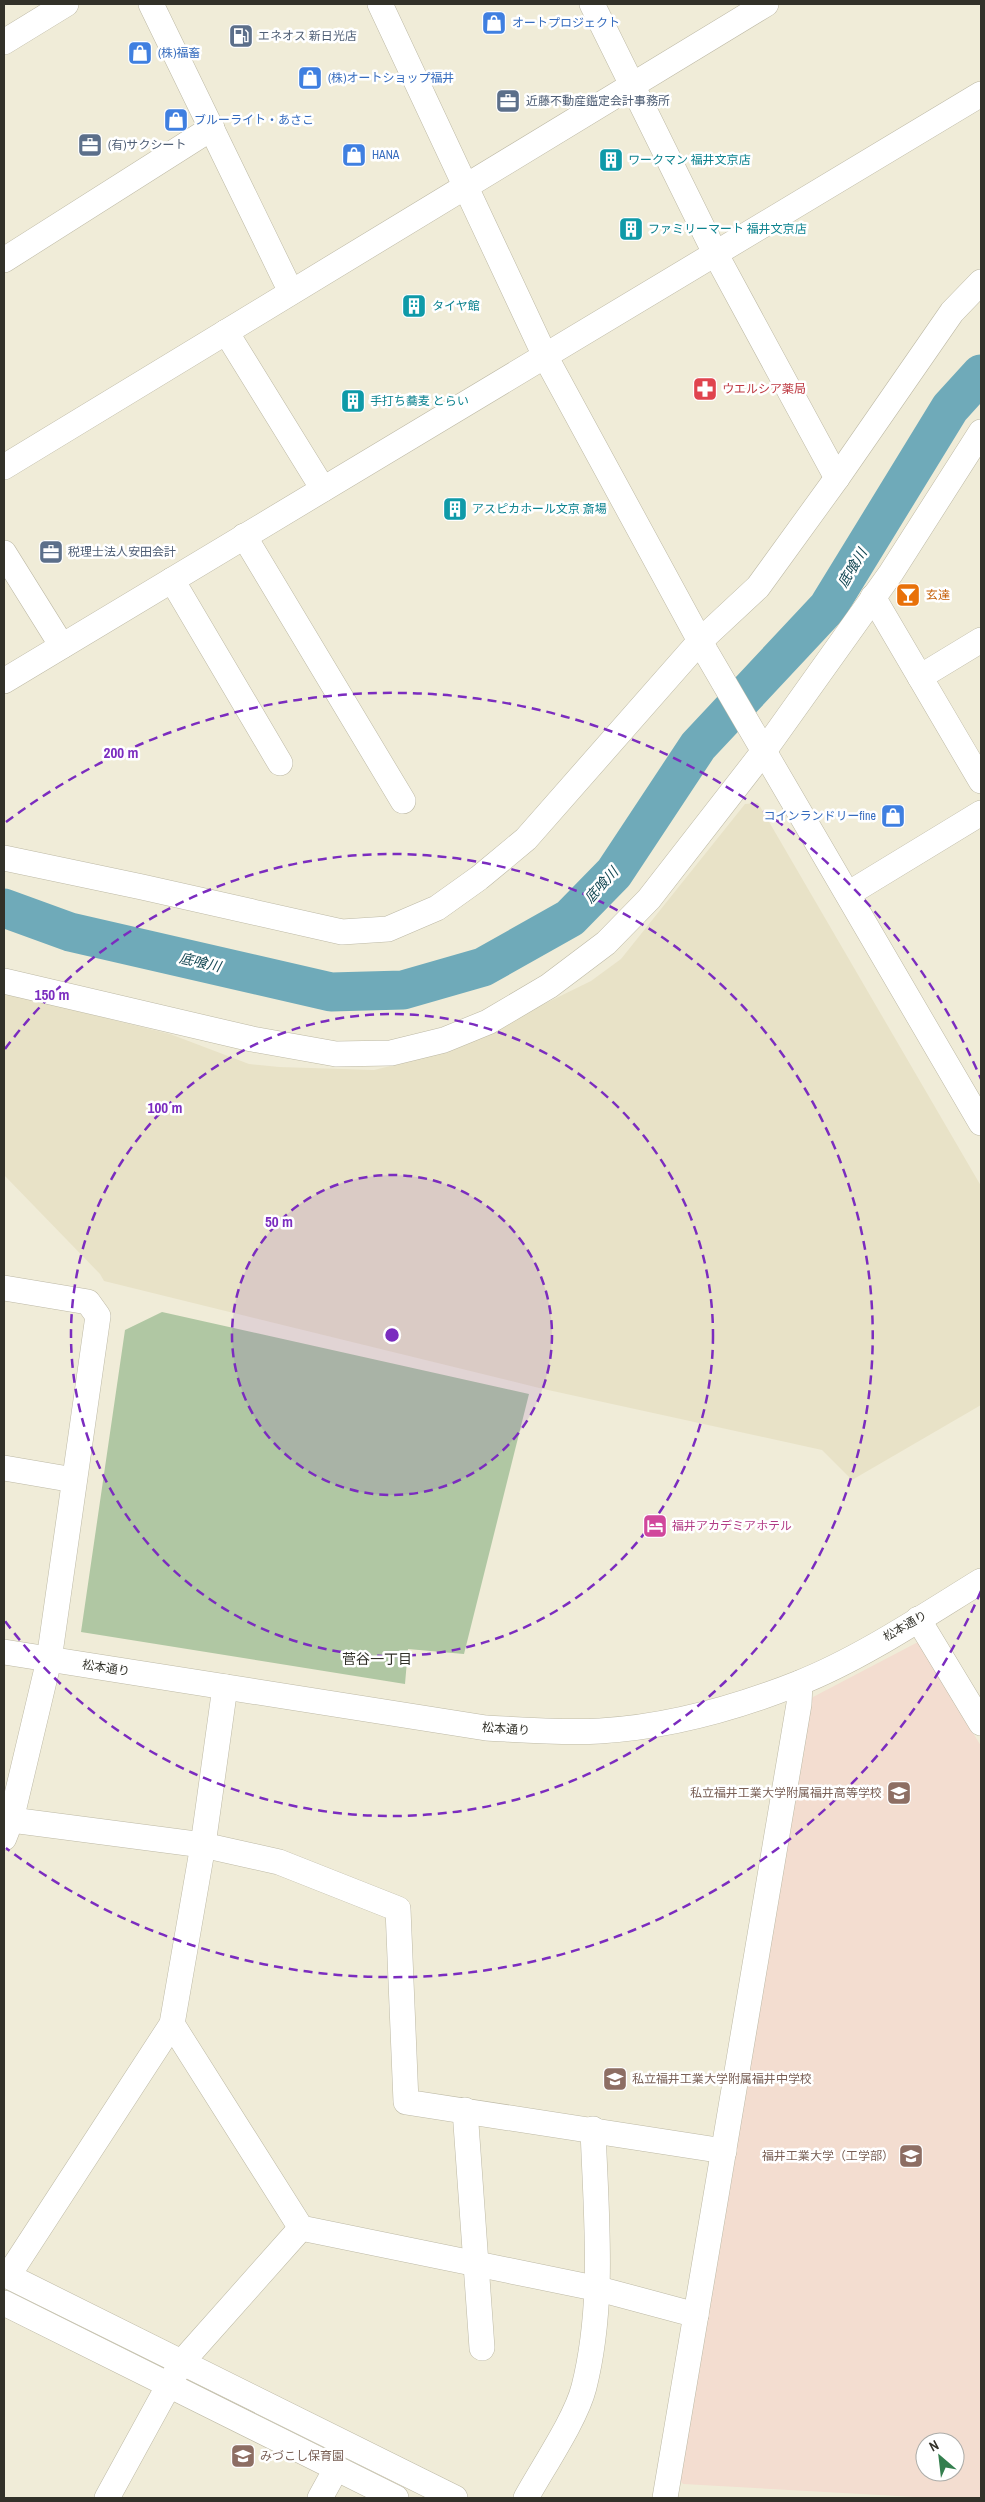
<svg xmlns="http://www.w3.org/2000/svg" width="985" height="2502" font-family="'Archivo Narrow','Noto Sans JP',sans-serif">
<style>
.built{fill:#e8e2c7}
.education{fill:#f3ddd0;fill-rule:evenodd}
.green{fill:#b0c7a3}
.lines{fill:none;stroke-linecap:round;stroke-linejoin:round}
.river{stroke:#6faab9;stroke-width:39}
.minor-casing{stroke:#bdb9a5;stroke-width:26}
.minor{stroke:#fff;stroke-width:25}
.ring{fill:none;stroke:#7b2cbf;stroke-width:2.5;stroke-dasharray:9 6}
.labels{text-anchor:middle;stroke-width:5;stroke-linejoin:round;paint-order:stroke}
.shop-label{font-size:12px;fill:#366cbe;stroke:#fff;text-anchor:start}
.service-label{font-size:12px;fill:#4e5e75;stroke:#fff;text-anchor:start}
.culture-label{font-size:12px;fill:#0d838f;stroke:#fff;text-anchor:start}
.health-label{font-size:12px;fill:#be3a42;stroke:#fff;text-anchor:start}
.food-label{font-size:12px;fill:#c56008;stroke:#fff;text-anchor:start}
.hotel-label{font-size:12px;fill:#b23c85;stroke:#fff;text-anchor:start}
.street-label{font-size:12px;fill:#323129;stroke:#fff}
.education-label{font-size:12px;fill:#785e54;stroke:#fff;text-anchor:end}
.water-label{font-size:14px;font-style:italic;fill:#144854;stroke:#fff}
.neighbourhood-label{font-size:14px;fill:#323129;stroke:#fff}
.centre{fill:#7b2cbf;stroke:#fff;stroke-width:2.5}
.ring-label{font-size:15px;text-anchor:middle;font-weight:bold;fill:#7b2cbf;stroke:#fff;stroke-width:5;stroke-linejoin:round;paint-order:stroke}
</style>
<rect width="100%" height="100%" fill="#f0ecd8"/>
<polygon class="built" points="758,803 981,1186 981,1405 852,1480 822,1450 539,1388 104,1281 100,1274 4,1175 4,993 170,1034 249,1064 279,1067 374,1070 415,1060 497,1027 591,981 621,959 745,804"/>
<path class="education" d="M 918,1642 L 981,1746 L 981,2498 L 933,2498 L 683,2484 L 675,2476 L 807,1709 L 813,1697 ZM 925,2442 L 955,2442 L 955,2472 L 925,2472 Z"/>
<polygon class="green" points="162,1312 529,1394 464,1654 408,1649 405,1684 81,1632 125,1330"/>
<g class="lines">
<polyline class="river" points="4,908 70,932 331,992 403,990 483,967 570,918 614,873 698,746 828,607 950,408 981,374"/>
<defs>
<g id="minor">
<polyline points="151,4 291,292"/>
<polyline points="380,4 545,356 706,652 981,1123"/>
<polyline points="592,4 715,253 837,478"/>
<polyline points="4,42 66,4"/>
<polyline points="4,260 212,128"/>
<polyline points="226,332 323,489"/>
<polyline points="4,467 766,4"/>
<polyline points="244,536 403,801"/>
<polyline points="4,553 62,646"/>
<polyline points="172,580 280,763"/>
<polyline points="873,597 981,781"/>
<polyline points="920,677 981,640"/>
<polyline points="4,681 981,94"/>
<polyline points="4,858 142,887 342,932 388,929 437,908 479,878 526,839 700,641 758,587 837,478 952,312 981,282"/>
<polyline points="848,894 981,813"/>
<polyline points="4,981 252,1039 336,1054 391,1053 444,1040 488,1022 549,986 606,943 649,899 764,751 891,573 981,432"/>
<polyline points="4,1288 88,1302 98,1316 49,1660 11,1820 4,1838"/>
<polyline points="4,1468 74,1480"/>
<polyline points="918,1619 981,1723"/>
<path d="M 4,1652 L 486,1728 C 524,1730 562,1733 600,1731 C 667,1727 736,1708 799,1683 C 860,1659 924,1616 981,1581"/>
<polyline points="4,1819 203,1845 279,1862 398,1909 406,2102 724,2151"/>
<polyline points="172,2024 301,2228 599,2289 696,2315"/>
<polyline points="465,2110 482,2348"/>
<polyline points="4,2274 455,2498"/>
<polyline points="8,2276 172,2024 203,1845 225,1687"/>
<polyline points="4,2303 396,2498"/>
<polyline points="107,2498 181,2363 301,2228"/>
<polyline points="320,2498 336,2469"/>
<path d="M 526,2498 C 543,2467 576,2419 584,2387 C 605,2303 596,2215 593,2129"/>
<polyline points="665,2498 799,1704 800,1683"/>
</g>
</defs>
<use href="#minor" class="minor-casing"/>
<use href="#minor" class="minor"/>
</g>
<circle cx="392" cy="1335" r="160" fill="#7b2cbf" fill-opacity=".12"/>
<g class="ring">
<circle cx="392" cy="1335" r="160"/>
<circle cx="392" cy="1335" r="321"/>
<path d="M5 1049A481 481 0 1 1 5 1621"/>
<path d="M981 1591A642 642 0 0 1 6 1848M6 822A642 642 0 0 1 981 1079"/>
</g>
<defs>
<symbol id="shop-square" viewBox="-11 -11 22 22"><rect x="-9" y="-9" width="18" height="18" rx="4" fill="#3f7fe0" stroke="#fff"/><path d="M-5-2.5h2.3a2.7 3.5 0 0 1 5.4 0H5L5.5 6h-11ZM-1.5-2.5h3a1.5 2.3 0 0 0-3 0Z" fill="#fff"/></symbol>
<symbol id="fuel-square" viewBox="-11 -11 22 22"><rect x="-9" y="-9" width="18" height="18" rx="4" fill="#5c6f8a" stroke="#fff"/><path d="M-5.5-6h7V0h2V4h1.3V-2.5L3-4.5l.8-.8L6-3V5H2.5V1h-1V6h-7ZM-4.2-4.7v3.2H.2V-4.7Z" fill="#fff"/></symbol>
<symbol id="office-square" viewBox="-11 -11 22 22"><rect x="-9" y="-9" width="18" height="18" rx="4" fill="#5c6f8a" stroke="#fff"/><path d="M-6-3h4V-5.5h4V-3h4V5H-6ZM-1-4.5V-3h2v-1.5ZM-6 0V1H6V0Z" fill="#fff"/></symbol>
<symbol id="building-square" viewBox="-11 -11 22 22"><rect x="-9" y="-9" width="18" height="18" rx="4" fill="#0f9aa8" stroke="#fff"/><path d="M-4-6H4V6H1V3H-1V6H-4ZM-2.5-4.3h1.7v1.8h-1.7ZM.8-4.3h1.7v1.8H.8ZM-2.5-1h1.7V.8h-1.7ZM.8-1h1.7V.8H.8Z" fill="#fff"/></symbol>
<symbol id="pharmacy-square" viewBox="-11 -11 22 22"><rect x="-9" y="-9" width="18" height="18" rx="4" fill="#e0444e" stroke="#fff"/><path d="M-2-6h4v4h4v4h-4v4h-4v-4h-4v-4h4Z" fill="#fff"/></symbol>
<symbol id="bar-square" viewBox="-11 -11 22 22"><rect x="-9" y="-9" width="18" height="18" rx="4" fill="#e8710a" stroke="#fff"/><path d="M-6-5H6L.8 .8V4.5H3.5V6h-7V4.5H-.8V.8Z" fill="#fff"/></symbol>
<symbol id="hotel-square" viewBox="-11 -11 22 22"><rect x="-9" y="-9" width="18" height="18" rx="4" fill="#d1479c" stroke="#fff"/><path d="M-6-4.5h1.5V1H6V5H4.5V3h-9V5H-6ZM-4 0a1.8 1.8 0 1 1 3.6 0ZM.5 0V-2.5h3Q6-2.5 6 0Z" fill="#fff"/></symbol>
<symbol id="school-square" viewBox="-11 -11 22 22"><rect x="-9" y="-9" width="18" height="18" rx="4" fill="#8d6e63" stroke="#fff"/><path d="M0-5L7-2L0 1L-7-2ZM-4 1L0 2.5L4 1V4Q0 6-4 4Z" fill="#fff"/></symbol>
<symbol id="university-square" viewBox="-11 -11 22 22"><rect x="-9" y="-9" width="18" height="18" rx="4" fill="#8d6e63" stroke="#fff"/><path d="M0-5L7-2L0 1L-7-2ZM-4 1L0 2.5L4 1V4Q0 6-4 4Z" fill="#fff"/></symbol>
</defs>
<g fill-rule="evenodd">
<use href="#shop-square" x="480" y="9" width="28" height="28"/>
<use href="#fuel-square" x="227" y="22" width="28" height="28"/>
<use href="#shop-square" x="126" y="39" width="28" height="28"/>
<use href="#shop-square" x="296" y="64" width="28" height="28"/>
<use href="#office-square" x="494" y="87" width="28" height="28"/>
<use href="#shop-square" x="162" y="106" width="28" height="28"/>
<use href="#office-square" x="76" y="131" width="28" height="28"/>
<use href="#shop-square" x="340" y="141" width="28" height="28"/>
<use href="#building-square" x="597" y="146" width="28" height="28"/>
<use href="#building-square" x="617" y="215" width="28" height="28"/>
<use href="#building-square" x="400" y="292" width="28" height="28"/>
<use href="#pharmacy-square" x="691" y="375" width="28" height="28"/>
<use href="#building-square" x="339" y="387" width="28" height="28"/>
<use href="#building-square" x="441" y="495" width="28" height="28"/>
<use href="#office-square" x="37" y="538" width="28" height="28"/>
<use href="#bar-square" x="894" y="581" width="28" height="28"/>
<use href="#shop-square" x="879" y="802" width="28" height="28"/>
<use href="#hotel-square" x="641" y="1512" width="28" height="28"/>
<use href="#school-square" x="885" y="1779" width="28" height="28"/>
<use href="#school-square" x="601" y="2065" width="28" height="28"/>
<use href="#university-square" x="897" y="2142" width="28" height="28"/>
<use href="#school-square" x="229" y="2442" width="28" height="28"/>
</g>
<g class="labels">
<g class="shop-label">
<text x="512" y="27">オートプロジェクト</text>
<text x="158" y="57">(株)福畜</text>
<text x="328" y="82">(株)オートショップ福井</text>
<text x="194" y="124">ブルーライト・あさこ</text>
<text x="372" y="159">HANA</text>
<text x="876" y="820" text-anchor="end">コインランドリーfine</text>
</g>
<g class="service-label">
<text x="258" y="40">エネオス 新日光店</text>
<text x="526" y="105">近藤不動産鑑定会計事務所</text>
<text x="108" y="149">(有)サクシート</text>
<text x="68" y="556">税理士法人安田会計</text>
</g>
<g class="culture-label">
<text x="628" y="164">ワークマン 福井文京店</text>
<text x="648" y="233">ファミリーマート 福井文京店</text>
<text x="432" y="310">タイヤ館</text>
<text x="370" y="405">手打ち蕎麦 とらい</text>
<text x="472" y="513">アスピカホール文京 斎場</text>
</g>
<g class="health-label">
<text x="722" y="393">ウエルシア薬局</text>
</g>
<g class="food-label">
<text x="926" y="599">玄達</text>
</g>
<g class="hotel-label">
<text x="672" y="1530">福井アカデミアホテル</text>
</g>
<g class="street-label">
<text transform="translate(905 1626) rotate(-30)" y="4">松本通り</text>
<text transform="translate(106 1668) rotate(9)" y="4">松本通り</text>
<text transform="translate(506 1729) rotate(4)" y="4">松本通り</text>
</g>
<g class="education-label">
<text x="882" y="1797">私立福井工業大学附属福井高等学校</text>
<text x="632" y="2083" text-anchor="start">私立福井工業大学附属福井中学校</text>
<text x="894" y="2160">福井工業大学（工学部）</text>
<text x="260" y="2460" text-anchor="start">みづこし保育園</text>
</g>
<g class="water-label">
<text transform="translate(852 568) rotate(-59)" y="5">底喰川</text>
<text transform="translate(601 885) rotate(-48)" y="5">底喰川</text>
<text transform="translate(200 962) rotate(13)" y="5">底喰川</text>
</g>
<g class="neighbourhood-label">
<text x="377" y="1664">菅谷一丁目</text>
</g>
</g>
<circle cx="392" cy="1335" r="8" class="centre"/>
<g class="ring-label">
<text x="121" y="758">200 m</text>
<text x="52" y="1000">150 m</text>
<text x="165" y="1113">100 m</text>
<text x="279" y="1227">50 m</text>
</g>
<rect width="985" height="2502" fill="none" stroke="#323129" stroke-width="10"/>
<g transform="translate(940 2457) rotate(332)"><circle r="24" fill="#ffffff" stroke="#adada9"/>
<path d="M0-4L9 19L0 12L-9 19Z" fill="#347f4e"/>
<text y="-8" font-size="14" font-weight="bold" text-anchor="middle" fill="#323129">N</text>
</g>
</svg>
